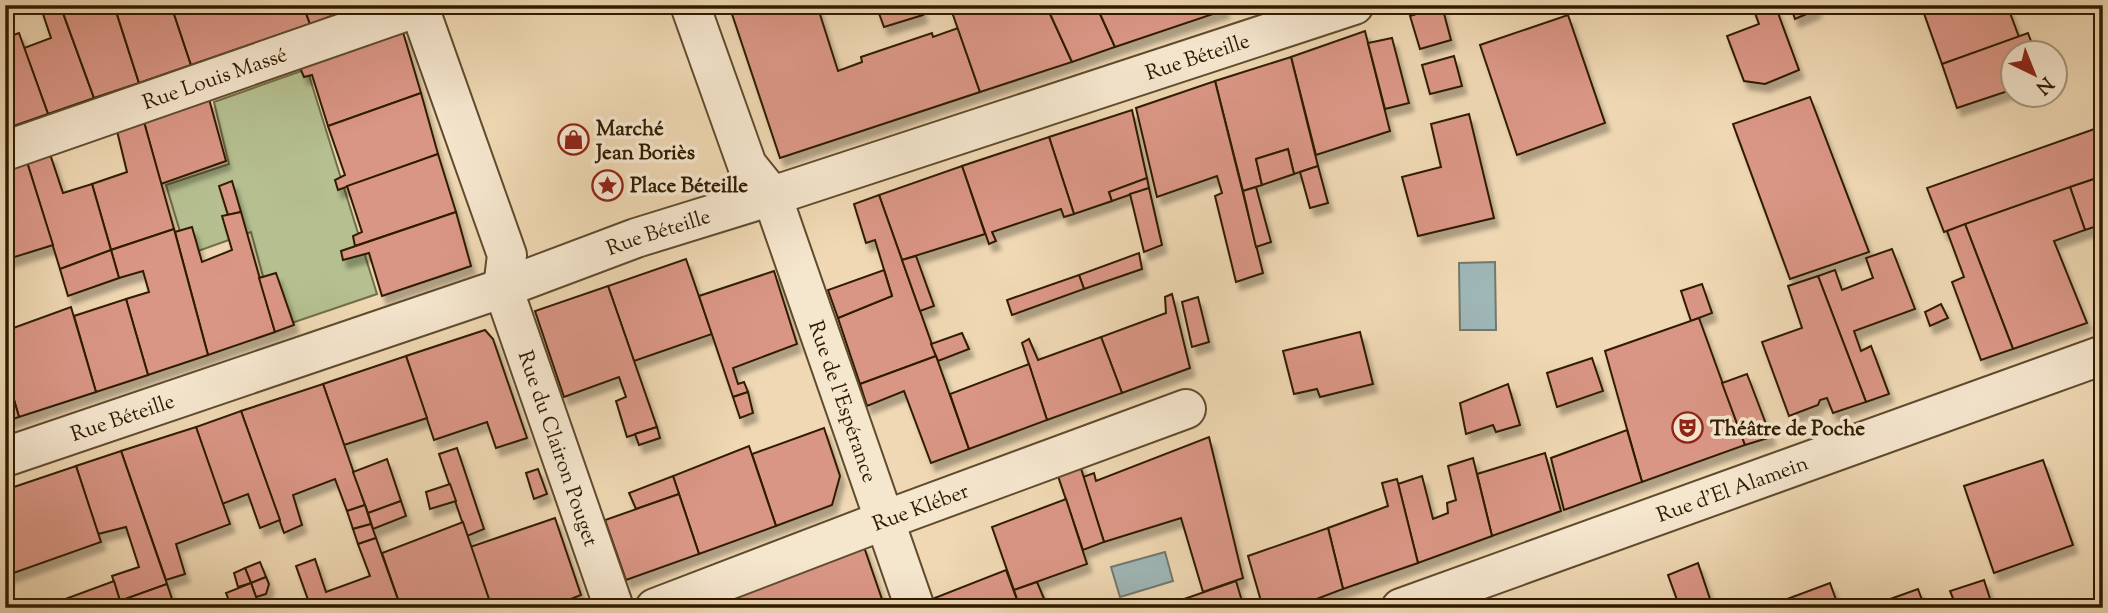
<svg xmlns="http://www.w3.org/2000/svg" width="2108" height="613" font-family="'Sorts Mill Goudy',serif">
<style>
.green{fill:#b5bf8f;stroke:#726e48;stroke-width:2}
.water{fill:#9fb7b8;stroke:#72796e;stroke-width:2}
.building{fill:#da9685;stroke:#2f1c00;stroke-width:2;filter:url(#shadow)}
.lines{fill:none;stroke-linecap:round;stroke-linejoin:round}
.minor-casing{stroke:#5f4b2d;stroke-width:42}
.minor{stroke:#f5e6ce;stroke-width:38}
.labels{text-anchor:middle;stroke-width:7;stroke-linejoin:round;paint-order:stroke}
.street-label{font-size:21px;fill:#2f1c00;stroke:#f5e6ce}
.poi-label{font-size:21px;font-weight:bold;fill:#2f1c00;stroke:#f5e6ce;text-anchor:start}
</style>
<defs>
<filter id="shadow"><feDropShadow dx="4.5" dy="8" stdDeviation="2" flood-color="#0004"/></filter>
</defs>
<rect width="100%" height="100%" fill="#efd8b3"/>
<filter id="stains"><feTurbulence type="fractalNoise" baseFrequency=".00286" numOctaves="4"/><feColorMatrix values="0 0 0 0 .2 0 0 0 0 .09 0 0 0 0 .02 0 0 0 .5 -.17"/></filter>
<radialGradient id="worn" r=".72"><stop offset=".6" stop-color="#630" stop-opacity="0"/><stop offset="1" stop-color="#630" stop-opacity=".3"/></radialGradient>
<polygon class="green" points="307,69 377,294 277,328 251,232 187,255 166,185 229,164 214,102"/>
<g class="water">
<polygon points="1495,262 1496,330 1460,330 1459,263"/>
<polygon points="1165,552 1173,581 1120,597 1111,567"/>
</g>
<g class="building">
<polygon points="48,5 60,5 94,98 48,114 24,48 51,38 41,8"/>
<polygon points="77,5 114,5 139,83 94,98 62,10"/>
<polygon points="114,5 171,5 191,65 139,83"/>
<polygon points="171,5 303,5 310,24 191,65"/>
<polygon points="303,5 355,5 356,7 310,24"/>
<polygon points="729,5 817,5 838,71 862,62 861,57 932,33 933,37 958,28 980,92 780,158"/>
<polygon points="876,5 920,5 923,15 884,27"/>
<polygon points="971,5 1046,5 1072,62 980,92 952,12"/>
<polygon points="1046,5 1096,5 1115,47 1072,62"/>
<polygon points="1096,5 1223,5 1225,10 1115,47"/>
<polygon points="1752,5 1775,5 1799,70 1765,84 1744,81 1727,36 1759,24"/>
<polygon points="1790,5 1816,5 1816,10 1795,19"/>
<polygon points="1921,5 2007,5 2019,37 1942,64"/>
<polygon points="1442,6 1451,40 1420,49 1410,16"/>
<polygon points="1568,15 1605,123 1517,155 1480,45"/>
<polygon points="1365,31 1390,131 1316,155 1291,57"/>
<polygon points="403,32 421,93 328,126 312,75 304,77 300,68"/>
<polygon points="19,33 48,114 5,129 5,38"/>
<polygon points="2028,33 2035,52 2014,52 2014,89 1957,108 1942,64"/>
<polygon points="1392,38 1409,103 1385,109 1368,43"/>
<polygon points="1454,56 1462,86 1430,94 1422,65"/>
<polygon points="1291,57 1318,166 1294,174 1288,149 1256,159 1262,185 1243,191 1215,81"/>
<polygon points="1215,81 1263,273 1236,282 1215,196 1222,193 1217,176 1157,197 1136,108"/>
<polygon points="421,93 438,154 338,190 335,180 345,175 328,126"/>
<polygon points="1810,97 1869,252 1790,279 1733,124"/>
<polygon points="209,99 226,161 161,184 144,122"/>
<polygon points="1132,110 1147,178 1109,192 1112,201 1074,214 1049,137"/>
<polygon points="1469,114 1494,218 1418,236 1402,177 1441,167 1431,124"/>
<polygon points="144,122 174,229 111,250 92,184 127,172 117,131"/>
<polygon points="2103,126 2103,176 1944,232 1927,188"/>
<polygon points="1049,137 1074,214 1064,217 1061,209 992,232 996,241 989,244 962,166"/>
<polygon points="1288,149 1294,174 1262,185 1256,159"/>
<polygon points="50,154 63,193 92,184 111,250 60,269 27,162"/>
<polygon points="438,154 456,212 355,246 353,236 362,232 347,186"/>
<polygon points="27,162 53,245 5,260 5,170"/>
<polygon points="962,166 985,234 902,260 879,195"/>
<polygon points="1318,166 1328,203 1310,208 1300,172"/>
<polygon points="2103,176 2103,224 2085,230 2070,187"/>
<polygon points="1147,178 1149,188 1112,201 1109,192"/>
<polygon points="232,181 241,212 228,215 219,186"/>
<polygon points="1256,187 1271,242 1256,247 1243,191"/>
<polygon points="2070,187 2085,230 2054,241 2087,323 2013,349 1965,224"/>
<polygon points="1149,188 1162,245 1144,252 1130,194"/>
<polygon points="879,195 936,356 860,384 838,318 892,296 875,240 866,243 854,204"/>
<polygon points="241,212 275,332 208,355 175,232 192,227 202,262 232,250 222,216"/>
<polygon points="456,212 471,266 382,296 369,253 343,260 341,251"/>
<polygon points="1965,224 2013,349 1981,360 1952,282 1964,277 1947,231"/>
<polygon points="174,229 208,355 148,375 126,299 149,292 143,271 119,278 111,250"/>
<polygon points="1892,249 1915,309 1854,331 1861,351 1871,346 1889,394 1866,402 1818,276 1835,270 1842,290 1873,278 1866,258"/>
<polygon points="111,250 119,278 68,296 60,269"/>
<polygon points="1139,253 1142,269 1084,289 1079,275"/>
<polygon points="916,256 934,306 920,311 902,260"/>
<polygon points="686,259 712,334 634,361 608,286"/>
<polygon points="884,270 892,296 838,318 828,290"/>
<polygon points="774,271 797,344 733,368 738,384 744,382 748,392 733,397 699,296"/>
<polygon points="276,273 294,325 275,332 259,278"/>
<polygon points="1079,275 1084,289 1012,315 1007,300"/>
<polygon points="1818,276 1866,402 1833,413 1827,398 1820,400 1818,405 1789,416 1762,342 1802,328 1788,286"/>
<polygon points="1702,284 1712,313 1691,321 1681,291"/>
<polygon points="608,286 657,427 627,437 616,401 626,397 619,377 564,397 535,311"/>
<polygon points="1172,294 1190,368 1122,393 1101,337 1166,313 1165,297"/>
<polygon points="1198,297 1209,342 1192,347 1182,302"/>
<polygon points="126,299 148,375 96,392 74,316"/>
<polygon points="1941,304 1948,318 1930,326 1925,312"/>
<polygon points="71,307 96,392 19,417 5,369 5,331"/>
<polygon points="1699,318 1745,445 1642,482 1605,351"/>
<polygon points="485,330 493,339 527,438 496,448 487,422 434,440 406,356"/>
<polygon points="1360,332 1373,384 1320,397 1317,389 1294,394 1283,351"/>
<polygon points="962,333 969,349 938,361 931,344"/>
<polygon points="1101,337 1122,393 1047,420 1022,343 1029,339 1038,360"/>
<polygon points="406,356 427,418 344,445 323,384"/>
<polygon points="936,356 969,449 931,463 904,391 867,406 860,384"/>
<polygon points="1592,358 1603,391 1557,407 1547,373"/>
<polygon points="1029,364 1047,420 969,449 950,394"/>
<polygon points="5,369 19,417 5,422"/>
<polygon points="1747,374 1771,437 1745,445 1722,383"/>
<polygon points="323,384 365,505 347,511 335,479 293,495 302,525 284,533 241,411"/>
<polygon points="1508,384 1520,425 1496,432 1493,425 1466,434 1460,403"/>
<polygon points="748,392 753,413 740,418 733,397"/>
<polygon points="241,411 280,520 260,528 248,494 222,504 196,427"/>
<polygon points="196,427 230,524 176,544 185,574 166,580 121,451"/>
<polygon points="657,427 660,438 639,445 635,434"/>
<polygon points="824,428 840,476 832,505 776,526 752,454"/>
<polygon points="1627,430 1642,482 1564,510 1551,458"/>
<polygon points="1209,437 1243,578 1203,592 1181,518 1104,542 1083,477 1094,473 1096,481"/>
<polygon points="749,446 776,526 699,554 673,476"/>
<polygon points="457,448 484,529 467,536 439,454"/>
<polygon points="121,451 167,584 120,601 112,576 139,567 126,527 98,534 76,466"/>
<polygon points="1545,453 1561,511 1492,536 1477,474"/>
<polygon points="1473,458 1492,536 1418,563 1398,484 1422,476 1433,519 1448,513 1447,503 1456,500 1448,466"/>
<polygon points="387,459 401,501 368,513 353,472"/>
<polygon points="2043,460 2073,545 1994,573 1964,486"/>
<polygon points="1079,462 1104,542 1083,550 1056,470"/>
<polygon points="76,466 101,542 5,576 5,490"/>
<polygon points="538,469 547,494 534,499 526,473"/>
<polygon points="673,476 679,494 636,509 629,493"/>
<polygon points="1397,479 1418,563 1343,589 1328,528 1388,506 1382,483"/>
<polygon points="450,484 456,501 430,509 426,492"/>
<polygon points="679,494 699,554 626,580 605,520"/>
<polygon points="1066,499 1087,564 1014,590 992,527"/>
<polygon points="401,501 406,516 373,529 368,513"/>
<polygon points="365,505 371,524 353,529 347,511"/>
<polygon points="555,518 581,595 548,608 492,608 470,547"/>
<polygon points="463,522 492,608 401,608 382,553"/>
<polygon points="371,524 376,538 358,544 353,529"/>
<polygon points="1328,528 1343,589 1293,608 1263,608 1248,556"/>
<polygon points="376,538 401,608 311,608 296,566 315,559 326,592 370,576 358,544"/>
<polygon points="863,544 885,608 692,608"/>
<polygon points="260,562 266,577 251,583 245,568"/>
<polygon points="1698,563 1713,608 1680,608 1668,575"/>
<polygon points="245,568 251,583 238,587 234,573"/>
<polygon points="1006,570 1020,608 935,608 932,599"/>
<polygon points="266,577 269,584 266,594 256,597 251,583"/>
<polygon points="1984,580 1993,608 1957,608 1950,591"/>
<polygon points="114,581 120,601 101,608 41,608"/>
<polygon points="1236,581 1244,608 1161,608 1161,607"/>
<polygon points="1037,582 1048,608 1020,608 1014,590"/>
<polygon points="251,583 260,608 232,608 226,593"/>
<polygon points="1830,583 1839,608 1763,608"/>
<polygon points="167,584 175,608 128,608 125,599"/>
<polygon points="1918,589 1925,608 1865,608"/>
</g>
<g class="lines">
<defs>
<g id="minor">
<path id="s1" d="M 690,5 L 747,165 L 772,196 L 915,608"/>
<path id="s2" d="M 419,7 L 507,255 L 503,288 L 614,608"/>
<path id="s3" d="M 5,151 L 424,5"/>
<path id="s4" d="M 5,457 L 503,288 L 636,238 L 772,196 L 1354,5"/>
<path id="s5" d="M 655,608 L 885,520 L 1186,409"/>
<path id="s6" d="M 1401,608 L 2103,355"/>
</g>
</defs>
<use href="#minor" class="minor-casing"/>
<use href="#minor" class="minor"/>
</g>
<defs>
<symbol id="shop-ring" viewBox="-11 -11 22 22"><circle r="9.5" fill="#f5e6ce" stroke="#8f2418" stroke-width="1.5"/><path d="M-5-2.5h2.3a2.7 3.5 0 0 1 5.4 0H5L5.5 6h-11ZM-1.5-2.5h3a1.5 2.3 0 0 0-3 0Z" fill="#8f2418"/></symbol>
<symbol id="sight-ring" viewBox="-11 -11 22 22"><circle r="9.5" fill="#f5e6ce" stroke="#8f2418" stroke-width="1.5"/><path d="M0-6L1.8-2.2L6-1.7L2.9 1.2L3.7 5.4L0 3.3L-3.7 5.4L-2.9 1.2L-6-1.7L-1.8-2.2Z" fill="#8f2418"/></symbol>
<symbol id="theatre-ring" viewBox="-11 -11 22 22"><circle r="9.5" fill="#f5e6ce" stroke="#8f2418" stroke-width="1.5"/><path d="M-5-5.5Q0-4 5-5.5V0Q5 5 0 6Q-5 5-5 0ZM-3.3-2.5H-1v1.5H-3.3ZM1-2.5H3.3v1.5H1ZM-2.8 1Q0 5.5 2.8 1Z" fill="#8f2418"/></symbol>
</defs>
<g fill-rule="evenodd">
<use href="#shop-ring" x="556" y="122" width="35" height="35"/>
<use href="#sight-ring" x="590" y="168" width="35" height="35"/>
<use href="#theatre-ring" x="1670" y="410" width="35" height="35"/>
</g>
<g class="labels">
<g class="street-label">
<text dy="7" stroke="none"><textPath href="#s4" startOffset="1258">Rue Béteille</textPath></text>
<text dy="7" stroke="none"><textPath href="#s3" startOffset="222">Rue Louis Massé</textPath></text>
<text dy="7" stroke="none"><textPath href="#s4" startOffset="691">Rue Béteille</textPath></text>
<text dy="7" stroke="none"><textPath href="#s1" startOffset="427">Rue de l'Espérance</textPath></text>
<text dy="7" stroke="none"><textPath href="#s4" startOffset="124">Rue Béteille</textPath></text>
<text dy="7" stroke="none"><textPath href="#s2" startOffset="466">Rue du Clairon Pouget</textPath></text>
<text dy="7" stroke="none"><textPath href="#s6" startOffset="352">Rue d'El Alamein</textPath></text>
<text dy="7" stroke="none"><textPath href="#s5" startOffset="284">Rue Kléber</textPath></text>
</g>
<g class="poi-label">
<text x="596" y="135">Marché<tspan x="596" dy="24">Jean Boriès</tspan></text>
<text x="630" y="192">Place Béteille</text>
<text x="1710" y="435">Théâtre de Poche</text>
</g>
</g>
<rect width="2108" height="613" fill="none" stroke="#efd8b3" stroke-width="28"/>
<rect x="7" y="7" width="2094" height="599" fill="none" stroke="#2f1c00" stroke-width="3.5"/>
<rect x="14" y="14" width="2080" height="585" fill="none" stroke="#2f1c00" stroke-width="2"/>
<g transform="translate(2034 74) rotate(137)"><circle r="33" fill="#f5e6ce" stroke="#a6957c" stroke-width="2"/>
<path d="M0-5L12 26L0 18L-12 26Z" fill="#8f2418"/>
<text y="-10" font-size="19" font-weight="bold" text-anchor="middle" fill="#2f1c00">N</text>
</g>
<rect width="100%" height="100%" filter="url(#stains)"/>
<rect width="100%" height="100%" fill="url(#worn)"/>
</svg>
